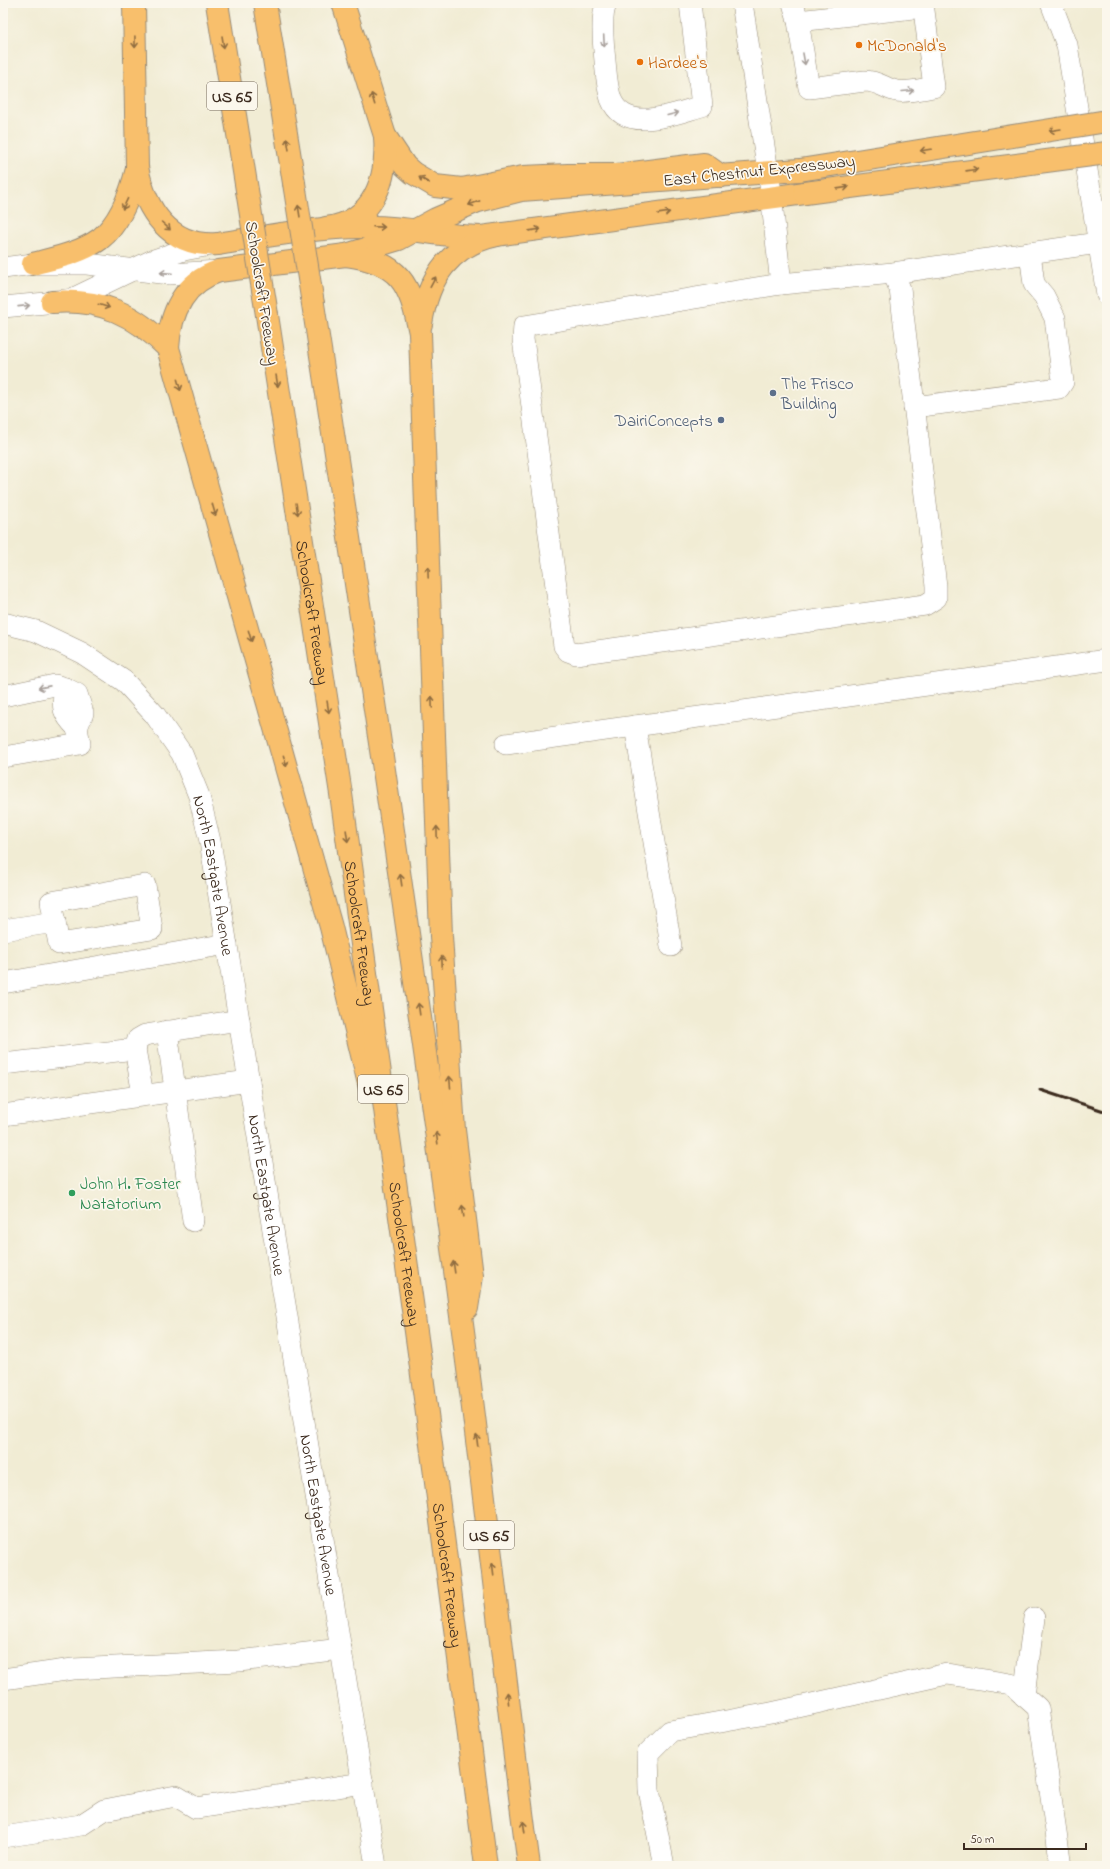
<svg xmlns="http://www.w3.org/2000/svg" width="1110" height="1869" font-family="'Indie Flower',sans-serif">
<style>
.lines{fill:none;stroke-linecap:round;stroke-linejoin:round}
.minor-casing{stroke:#968b79;stroke-width:22}
.major-casing{stroke:#968b79;stroke-width:24}
.highway-casing{stroke:#968b79;stroke-width:24}
.minor{stroke:#fff;stroke-width:21}
.major{stroke:#f8bf6c;stroke-width:22}
.highway{stroke:#f8bf6c;stroke-width:22}
.rail{stroke:#3b2a1e;stroke-width:3}
.major-bridge-casing{stroke:#968b79;stroke-width:24;stroke-linecap:butt}
.highway-bridge-casing{stroke:#968b79;stroke-width:24;stroke-linecap:butt}
.major-bridge{stroke:#f8bf6c;stroke-width:22}
.highway-bridge{stroke:#f8bf6c;stroke-width:22}
.oneway{stroke:#a79f9a}
.oneway2{stroke:#906d41}
.food-dot{fill:#e8710a;stroke:#fbf7ec;stroke-width:1.5}
.service-dot{fill:#5c6f8a;stroke:#fbf7ec;stroke-width:1.5}
.leisure-dot{fill:#2e9e5b;stroke:#fbf7ec;stroke-width:1.5}
.labels{text-anchor:middle;stroke-width:3.5;stroke-linejoin:round;paint-order:stroke}
.shield{fill:#fbf7ec;stroke:#75685c;stroke-width:1}
.shield-label{font-size:16px;font-weight:bold;fill:#3b2a1e}
.food-label{font-size:17px;fill:#c56008;stroke:#fbf7ec;text-anchor:start}
.street-label{font-size:17px;fill:#3b2a1e;stroke:#fbf7ec}
.service-label{font-size:17px;fill:#4e5e75;stroke:#fbf7ec;text-anchor:start}
.leisure-label{font-size:17px;fill:#27864d;stroke:#fbf7ec;text-anchor:start}
</style>
<rect width="100%" height="100%" fill="#fbf7ec"/>
<filter id="ink" filterUnits="userSpaceOnUse"><feTurbulence type="fractalNoise" baseFrequency=".025" numOctaves="2"/><feDisplacementMap in="SourceGraphic" scale="8" xChannelSelector="R" yChannelSelector="G"/><feConvolveMatrix kernelMatrix="1 2 1 2 8 2 1 2 1" color-interpolation-filters="sRGB"/></filter>
<filter id="wash" filterUnits="userSpaceOnUse"><feTurbulence type="fractalNoise" baseFrequency=".012" numOctaves="4" result="noise"/><feDisplacementMap in="SourceGraphic" scale="16" xChannelSelector="R" yChannelSelector="G"/><feGaussianBlur stdDeviation="0.9" result="paint"/><feColorMatrix in="noise" values="0 0 0 0 0 0 0 0 0 0 0 0 0 0 0 0 0 1.4 0 .05"/><feComposite in="paint" operator="in"/></filter>
<g filter="url(#wash)">
<rect width="100%" height="100%" fill="#f1ecd4"/>
</g>
<g filter="url(#ink)">
<g class="lines">
<defs>
<g id="minor">
<path d="M 607,3 C 601,12 603,39 604,51 C 606,67 606,85 611,99 C 625,135 676,113 702,106 L 690,3"/>
<polyline points="742,3 770,185 781,284"/>
<path d="M 793,3 L 798,21 L 809,88 L 865,81 C 877,81 885,88 896,91 C 908,93 922,89 934,87 L 923,3"/>
<polyline points="1051,3 1067,45 1107,295"/>
<polyline points="798,21 923,7"/>
<polyline points="3,268 33,264 87,264 169,274 219,271"/>
<polyline points="893,273 900,289 936,586 936,598 925,605 576,654 568,651 564,646 523,339 524,326 781,284 893,273 1098,243"/>
<polyline points="3,307 46,303 72,299 151,261 184,250 211,245"/>
<polyline points="914,407 1059,388 1063,382 1055,318 1044,296 1034,284 1030,253"/>
<path id="s1" d="M 3,623 L 36,631 L 82,653 L 124,681 L 155,715 L 182,754 L 199,796 L 210,841 L 376,1866"/>
<path d="M 3,696 L 55,685 L 65,688 C 61,708 63,714 77,728"/>
<polyline points="635,726 671,946"/>
<polyline points="506,744 1107,660"/>
<polyline points="3,757 80,744 77,728 83,713 77,694 65,688"/>
<polygon points="145,885 152,929 59,944 51,902"/>
<polyline points="3,930 55,922"/>
<polyline points="3,983 227,944"/>
<polyline points="167,1031 193,1221"/>
<polyline points="135,1049 143,1095"/>
<polyline points="3,1064 135,1049 138,1039 145,1035 239,1020"/>
<polyline points="3,1115 249,1081"/>
<polyline points="3,1679 73,1669 239,1661 341,1649"/>
<polyline points="1024,1696 1034,1618"/>
<polyline points="3,1837 81,1825 104,1810 176,1796 196,1808 363,1783"/>
<polyline points="664,1866 649,1790 648,1753 670,1731 771,1713 947,1674 1011,1684 1038,1708 1061,1866"/>
</g>
<g id="major">
<path d="M 218,244 C 268,236 321,226 372,227 C 409,227 444,237 481,237 L 805,193"/>
<polyline points="219,271 346,255 399,239 436,219 478,201 521,190 800,170"/>
</g>
<g id="highway">
<path d="M 134,3 L 137,167 C 145,210 170,248 218,244"/>
<polyline points="217,3 247,190"/>
<polyline points="265,3 294,183"/>
<polyline points="343,3 385,136 405,166 413,173 435,186 462,189 523,177 568,175 617,175 704,164 721,176"/>
<path d="M 326,228 C 374,222 388,179 385,136"/>
<path d="M 346,255 C 400,262 410,283 420,333 L 441,936 L 454,1130 L 472,1276 L 467,1308"/>
<path d="M 33,264 C 55,258 81,253 100,239 C 120,223 131,193 137,169"/>
<path d="M 219,271 C 184,282 170,313 168,348 L 331,927 L 370,1088"/>
<path d="M 52,302 C 101,298 134,314 168,348"/>
<path d="M 313,304 C 366,646 418,988 463,1331 C 487,1509 505,1688 529,1866"/>
<path id="s2" d="M 267,315 L 341,794 L 420,1360 L 486,1866"/>
<path d="M 421,324 C 428,278 449,245 497,235"/>
</g>
</defs>
<use href="#minor" class="minor-casing"/>
<use href="#major" class="major-casing"/>
<use href="#highway" class="highway-casing"/>
<use href="#minor" class="minor"/>
<use href="#major" class="major"/>
<use href="#highway" class="highway"/>
<polyline class="rail" points="1040,1090 1107,1112"/>
<defs>
<g id="major-bridge">
<polyline points="800,170 1107,121"/>
<polyline points="805,193 1107,153"/>
</g>
<g id="highway-bridge">
<polyline points="294,183 313,304"/>
<polyline points="247,190 267,315"/>
</g>
</defs>
<use href="#major-bridge" class="major-bridge-casing"/>
<use href="#highway-bridge" class="highway-bridge-casing"/>
<use href="#major-bridge" class="major-bridge"/>
<use href="#highway-bridge" class="highway-bridge"/>
</g>
<defs><path id="oneway-shaft" d="M-6 0H5M1.5-3L5.5 0L1.5 3" fill="none" stroke-width="1.6" stroke-linecap="round" stroke-linejoin="round"/></defs>
<g class="oneway">
<use href="#oneway-shaft" transform="translate(604 41) rotate(87)"/>
<use href="#oneway-shaft" transform="translate(804 59) rotate(80)"/>
<use href="#oneway-shaft" transform="translate(908 91) rotate(-5)"/>
<use href="#oneway-shaft" transform="translate(673 114) rotate(-14)"/>
<use href="#oneway-shaft" transform="translate(166 273) rotate(-176)"/>
<use href="#oneway-shaft" transform="translate(24 306) rotate(-6)"/>
<use href="#oneway-shaft" transform="translate(44 687) rotate(169)"/>
</g>
<g class="oneway2">
<use href="#oneway-shaft" transform="translate(135 42) rotate(89)"/>
<use href="#oneway-shaft" transform="translate(223 42) rotate(81)"/>
<use href="#oneway-shaft" transform="translate(373 99) rotate(-107)"/>
<use href="#oneway-shaft" transform="translate(1055 130) rotate(171)"/>
<use href="#oneway-shaft" transform="translate(288 144) rotate(-99)"/>
<use href="#oneway-shaft" transform="translate(926 150) rotate(171)"/>
<use href="#oneway-shaft" transform="translate(972 170) rotate(-8)"/>
<use href="#oneway-shaft" transform="translate(424 180) rotate(-150)"/>
<use href="#oneway-shaft" transform="translate(843 188) rotate(-8)"/>
<use href="#oneway-shaft" transform="translate(474 203) rotate(160)"/>
<use href="#oneway-shaft" transform="translate(125 204) rotate(116)"/>
<use href="#oneway-shaft" transform="translate(299 211) rotate(-99)"/>
<use href="#oneway-shaft" transform="translate(664 213) rotate(-8)"/>
<use href="#oneway-shaft" transform="translate(166 226) rotate(42)"/>
<use href="#oneway-shaft" transform="translate(379 227) rotate(2)"/>
<use href="#oneway-shaft" transform="translate(535 230) rotate(-8)"/>
<use href="#oneway-shaft" transform="translate(433 282) rotate(-62)"/>
<use href="#oneway-shaft" transform="translate(104 306) rotate(17)"/>
<use href="#oneway-shaft" transform="translate(277 381) rotate(81)"/>
<use href="#oneway-shaft" transform="translate(179 385) rotate(74)"/>
<use href="#oneway-shaft" transform="translate(297 509) rotate(81)"/>
<use href="#oneway-shaft" transform="translate(214 510) rotate(74)"/>
<use href="#oneway-shaft" transform="translate(428 572) rotate(-92)"/>
<use href="#oneway-shaft" transform="translate(250 636) rotate(74)"/>
<use href="#oneway-shaft" transform="translate(432 702) rotate(-92)"/>
<use href="#oneway-shaft" transform="translate(328 707) rotate(81)"/>
<use href="#oneway-shaft" transform="translate(285 761) rotate(74)"/>
<use href="#oneway-shaft" transform="translate(437 832) rotate(-92)"/>
<use href="#oneway-shaft" transform="translate(347 836) rotate(82)"/>
<use href="#oneway-shaft" transform="translate(401 880) rotate(-98)"/>
<use href="#oneway-shaft" transform="translate(442 962) rotate(-93)"/>
<use href="#oneway-shaft" transform="translate(419 1009) rotate(-98)"/>
<use href="#oneway-shaft" transform="translate(450 1082) rotate(-95)"/>
<use href="#oneway-shaft" transform="translate(437 1138) rotate(-98)"/>
<use href="#oneway-shaft" transform="translate(463 1211) rotate(-98)"/>
<use href="#oneway-shaft" transform="translate(454 1267) rotate(-98)"/>
<use href="#oneway-shaft" transform="translate(477 1440) rotate(-97)"/>
<use href="#oneway-shaft" transform="translate(493 1569) rotate(-97)"/>
<use href="#oneway-shaft" transform="translate(508 1698) rotate(-96)"/>
<use href="#oneway-shaft" transform="translate(524 1827) rotate(-98)"/>
</g>
</g>
<g class="food-dot">
<circle cx="859" cy="45" r="4"/>
<circle cx="640" cy="62" r="4"/>
</g>
<g class="service-dot">
<circle cx="773" cy="393" r="4"/>
<circle cx="721" cy="420" r="4"/>
</g>
<circle class="leisure-dot" cx="72" cy="1193" r="4"/>
<g class="labels">
<g class="shield">
<rect x="207" y="82" width="50" height="28" rx="3"/>
<rect x="358" y="1075" width="50" height="28" rx="3"/>
<rect x="464" y="1521" width="50" height="28" rx="3"/>
</g>
<g class="shield-label">
<text x="232" y="102">US 65</text>
<text x="383" y="1095">US 65</text>
<text x="489" y="1541">US 65</text>
</g>
<g class="food-label">
<text x="867" y="51">McDonald's</text>
<text x="648" y="68">Hardee's</text>
</g>
<g class="street-label">
<text transform="translate(759 170) rotate(-6)" y="6">East Chestnut Expressway</text>
<text transform="translate(263 293) rotate(81)" y="6">Schoolcraft Freeway</text>
<text dy="6" stroke="none"><textPath href="#s2" startOffset="301">Schoolcraft Freeway</textPath></text>
<text dy="6" stroke="none"><textPath href="#s1" startOffset="355">North Eastgate Avenue</textPath></text>
<text dy="6" stroke="none"><textPath href="#s2" startOffset="625">Schoolcraft Freeway</textPath></text>
<text dy="6" stroke="none"><textPath href="#s1" startOffset="679">North Eastgate Avenue</textPath></text>
<text dy="6" stroke="none"><textPath href="#s2" startOffset="949">Schoolcraft Freeway</textPath></text>
<text dy="6" stroke="none"><textPath href="#s1" startOffset="1003">North Eastgate Avenue</textPath></text>
<text dy="6" stroke="none"><textPath href="#s2" startOffset="1273">Schoolcraft Freeway</textPath></text>
</g>
<g class="service-label">
<text x="781" y="389">The Frisco<tspan x="781" dy="20">Building</tspan></text>
<text x="713" y="426" text-anchor="end">DairiConcepts</text>
</g>
<g class="leisure-label">
<text x="80" y="1189">John H. Foster<tspan x="80" dy="20">Natatorium</tspan></text>
</g>
</g>
<rect width="1110" height="1869" fill="none" stroke="#fbf7ec" stroke-width="16"/>
<path d="M964 1843v6h122v-6" fill="none" stroke="#3b2a1e" stroke-width="2"/>
<text x="970" y="1843" font-size="12" fill="#3b2a1e" stroke="#fbf7ec" stroke-width="3" paint-order="stroke">50 m</text>
</svg>
